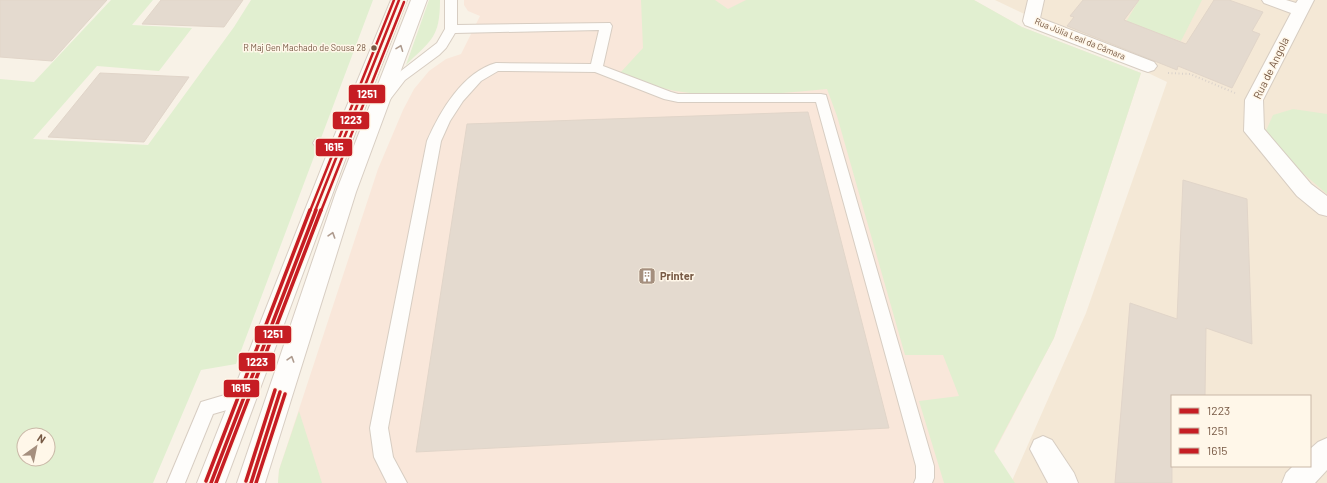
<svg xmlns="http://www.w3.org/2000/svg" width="1327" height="483" font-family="Barlow,sans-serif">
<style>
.residential{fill:#f4e8d6;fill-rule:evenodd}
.commercial{fill:#f9e7da}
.green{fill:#e1efd0;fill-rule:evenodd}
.building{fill:#e4dacf;stroke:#e1d5c9}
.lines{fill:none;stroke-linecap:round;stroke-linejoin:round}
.lane-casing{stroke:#d7cdc2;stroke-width:2}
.street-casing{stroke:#d7cdc2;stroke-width:2}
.secondary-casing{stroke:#d8cec3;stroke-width:2}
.path{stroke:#dad2cb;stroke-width:2;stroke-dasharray:1 2.5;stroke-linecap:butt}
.lane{fill:#fefdfb;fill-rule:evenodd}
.street{fill:#fefdfb;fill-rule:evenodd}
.secondary{fill:#fefdfb;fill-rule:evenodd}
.bus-1-far1-casing{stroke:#fff7e9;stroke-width:5}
.bus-1-casing{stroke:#fff7e9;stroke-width:6}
.bus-2-far1-casing{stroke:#fff7e9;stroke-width:5}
.bus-2-casing{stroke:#fff7e9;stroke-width:6}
.bus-3-far1-casing{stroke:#fff7e9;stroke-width:5}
.bus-3-casing{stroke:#fff7e9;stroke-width:6}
.bus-1-far1{stroke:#c61d23;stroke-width:2.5}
.bus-1{stroke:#c61d23;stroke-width:3.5}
.bus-2-far1{stroke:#c61d23;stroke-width:2.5}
.bus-2{stroke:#c61d23;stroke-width:3.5}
.bus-3-far1{stroke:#c61d23;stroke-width:2.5}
.bus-3{stroke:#c61d23;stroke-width:3.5}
.oneway{stroke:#ae9b8e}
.bus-dot{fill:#785a45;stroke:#fff7e9;stroke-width:1.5}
.labels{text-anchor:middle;stroke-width:3;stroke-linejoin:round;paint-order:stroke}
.far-street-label{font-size:9px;fill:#785a45;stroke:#fff7e9}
.far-bus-label{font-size:9px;fill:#785a45;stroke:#fff7e9;text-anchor:end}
.street-label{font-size:11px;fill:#785a45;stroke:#fff7e9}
.poi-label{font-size:11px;font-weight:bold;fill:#785a45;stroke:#fff7e9;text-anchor:start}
.line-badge{stroke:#fff7e9;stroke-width:1.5}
.badge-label{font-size:11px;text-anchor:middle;font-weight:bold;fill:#fff}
</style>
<rect width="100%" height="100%" fill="#f8f2e7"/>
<path class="residential" d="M 995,0 L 1327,0 L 1327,483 L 1011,483 L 1086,313 L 1167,82 ZM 1172,396 L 1310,396 L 1310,466 L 1172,466 Z"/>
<polygon class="commercial" points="464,0 974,0 1022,27 1141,73 1054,338 978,483 278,483 279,470 378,169 403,110 414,89 429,71 446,59 461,54 480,16 468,11 464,5"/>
<g class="green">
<path d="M 111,0 L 153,0 L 132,25 L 192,28 L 159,71 L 97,66 L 33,139 L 148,145 L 234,27 L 251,0 L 373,0 L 236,364 L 201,370 L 153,483 L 0,483 L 0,79 L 34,82 ZM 24,435 L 48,435 L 48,459 L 24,459 Z"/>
<path d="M 429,0 L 440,0 C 440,38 431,40 406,65 Z"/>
<path d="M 641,0 L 715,0 L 728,9 L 746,0 L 974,0 L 1022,27 L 1141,73 L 1054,338 L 994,451 L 1015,483 L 944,483 L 919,401 L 959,396 L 943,355 L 905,355 L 837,116 L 827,89 C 771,94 712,101 657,87 C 644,84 632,77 620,73 L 643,48 Z"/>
<polygon points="1139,0 1202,0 1181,41 1126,22"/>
<polygon points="1293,109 1327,114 1327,194 1277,151 1265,133 1273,115"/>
<polygon points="299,411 322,483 278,483 279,470"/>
</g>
<g class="building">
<polygon points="0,0 107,0 52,61 0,57"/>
<polygon points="161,0 243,0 224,27 142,24"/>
<polygon points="1083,0 1139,0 1124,20 1186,44 1214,0 1229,0 1263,12 1252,31 1260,34 1232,88 1178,66 1177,70 1067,26 1074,17 1070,16"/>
<polygon points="100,73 189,77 144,142 48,137"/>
<polygon points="808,112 889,428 416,452 467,124"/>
<polygon points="1183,180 1247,199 1252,344 1206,328 1205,396 1172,396 1172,483 1115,483 1130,303 1177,319"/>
</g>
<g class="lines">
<defs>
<g id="lane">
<path d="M 445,0 L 457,0 L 457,25 L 610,23 L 612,26 L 603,66 L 671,92 L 678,94 L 821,94 L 826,95 L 934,466 L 934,478 L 932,483 L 914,483 L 916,478 L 916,466 L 816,102 L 678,102 L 664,99 L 595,72 L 498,71 L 481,81 L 463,101 L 450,121 L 441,141 L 388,428 L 393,457 L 407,483 L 387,483 L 374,457 L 370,428 L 427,141 C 440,111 463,72 496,63 L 591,64 L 599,30 L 455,33 L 446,48 L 439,55 L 405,80 L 388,102 L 383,103 L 378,102 L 377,99 L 378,96 L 397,74 L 437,43 L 445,29 Z"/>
<polygon points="320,138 346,141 348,144 346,147 341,149 315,146 313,143 315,140"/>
<polygon points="245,389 251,391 254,397 251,403 213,414 185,483 167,483 201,402"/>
</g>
<g id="street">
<polygon points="1028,0 1044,0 1040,18 1154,62 1157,66 1154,70 1148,72 1142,70 1025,25 1023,21"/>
<polygon points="1262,0 1286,0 1296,3 1298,0 1314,0 1263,100 1264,129 1311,184 1327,196 1327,216 1319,214 1297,196 1244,131 1245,100 1291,13 1264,3"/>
<polygon points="1043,436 1052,440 1074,473 1078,483 1048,483 1030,449 1034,440"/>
<polygon points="1327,438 1327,470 1315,483 1282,483 1286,473 1293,466 1310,466 1310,449 1318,442"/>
</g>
<g id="secondary">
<polygon points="391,0 407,0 351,144 225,483 197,483 331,144"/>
<polygon points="411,0 427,0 356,192 265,483 237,483 336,192"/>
</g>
</defs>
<use href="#lane" class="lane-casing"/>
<use href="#street" class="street-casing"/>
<use href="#secondary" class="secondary-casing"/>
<polyline class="path" points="1168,73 1190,74 1235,93"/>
<use href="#lane" class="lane"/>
<use href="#street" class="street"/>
<use href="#secondary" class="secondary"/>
<defs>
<polyline id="bus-1-far1" points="315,211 399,0"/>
<g id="bus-1">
<polyline points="211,483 316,210"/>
<polyline points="251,483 280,392"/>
</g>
<polyline id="bus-2-far1" points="321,211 404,2"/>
<g id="bus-2">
<polyline points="216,483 321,210"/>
<polyline points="256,483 285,394"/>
</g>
<polyline id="bus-3-far1" points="310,211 394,0"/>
<g id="bus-3">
<polyline points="206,481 310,210"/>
<polyline points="246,481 275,390"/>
</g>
</defs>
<use href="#bus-1-far1" class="bus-1-far1-casing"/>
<use href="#bus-1" class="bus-1-casing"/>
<use href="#bus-2-far1" class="bus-2-far1-casing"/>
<use href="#bus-2" class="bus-2-casing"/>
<use href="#bus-3-far1" class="bus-3-far1-casing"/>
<use href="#bus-3" class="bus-3-casing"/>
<use href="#bus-1-far1" class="bus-1-far1"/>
<use href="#bus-1" class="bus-1"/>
<use href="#bus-2-far1" class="bus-2-far1"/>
<use href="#bus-2" class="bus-2"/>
<use href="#bus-3-far1" class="bus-3-far1"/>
<use href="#bus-3" class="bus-3"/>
</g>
<defs><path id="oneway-chevron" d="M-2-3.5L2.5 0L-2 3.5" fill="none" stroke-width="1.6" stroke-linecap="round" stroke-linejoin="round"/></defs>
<g class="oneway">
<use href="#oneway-chevron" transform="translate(400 48) rotate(-69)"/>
<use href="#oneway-chevron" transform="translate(332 235) rotate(-72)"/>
<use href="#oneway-chevron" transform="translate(291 359) rotate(-72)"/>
</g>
<defs>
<symbol id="building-square" viewBox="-11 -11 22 22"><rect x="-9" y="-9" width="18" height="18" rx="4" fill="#a58f7e" stroke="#fff7e9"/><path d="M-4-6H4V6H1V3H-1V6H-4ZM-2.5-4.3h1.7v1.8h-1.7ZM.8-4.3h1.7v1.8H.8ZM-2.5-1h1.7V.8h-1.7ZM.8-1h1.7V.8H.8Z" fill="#fff"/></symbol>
</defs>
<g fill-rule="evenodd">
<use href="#building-square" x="637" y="266" width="20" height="20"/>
</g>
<circle class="bus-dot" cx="374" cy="48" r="3.5"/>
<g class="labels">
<g class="far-street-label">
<text transform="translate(1080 39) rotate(22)" y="3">Rua Júlia Leal da Câmara</text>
</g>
<g class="far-bus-label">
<text x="366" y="51">R Maj Gen Machado de Sousa 28</text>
</g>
<g class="street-label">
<text transform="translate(1271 68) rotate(-64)" y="4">Rua de Angola</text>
</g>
<g class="poi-label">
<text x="660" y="280">Printer</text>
</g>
</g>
<g class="line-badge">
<rect x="348" y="84" width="38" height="20" rx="4" fill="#c61d23"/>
<rect x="332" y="111" width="38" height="19" rx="4" fill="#c61d23"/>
<rect x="315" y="138" width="38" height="19" rx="4" fill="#c61d23"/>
<rect x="254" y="325" width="38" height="19" rx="4" fill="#c61d23"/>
<rect x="238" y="352" width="38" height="20" rx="4" fill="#c61d23"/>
<rect x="223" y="379" width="37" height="19" rx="4" fill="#c61d23"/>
</g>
<g class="badge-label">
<text x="367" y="98">1251</text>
<text x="351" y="124">1223</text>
<text x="334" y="151">1615</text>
<text x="273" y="338">1251</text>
<text x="257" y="366">1223</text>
<text x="241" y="392">1615</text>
</g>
<rect x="1171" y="395" width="140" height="72" fill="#fff7e9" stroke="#c9b8a7"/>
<rect x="1179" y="408" width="20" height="6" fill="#c61d23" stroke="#c9b8a7"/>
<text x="1207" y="415" font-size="12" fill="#785a45">1223</text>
<rect x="1179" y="428" width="20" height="6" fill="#c61d23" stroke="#c9b8a7"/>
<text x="1207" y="435" font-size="12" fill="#785a45">1251</text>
<rect x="1179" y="448" width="20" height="6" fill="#c61d23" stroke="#c9b8a7"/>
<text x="1207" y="455" font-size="12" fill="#785a45">1615</text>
<g transform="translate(36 447) rotate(33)"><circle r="19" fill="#fff7e9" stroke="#c9b8a7"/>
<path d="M0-3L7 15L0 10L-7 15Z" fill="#a58f7e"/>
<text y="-6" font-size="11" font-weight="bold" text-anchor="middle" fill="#785a45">N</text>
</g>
</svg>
